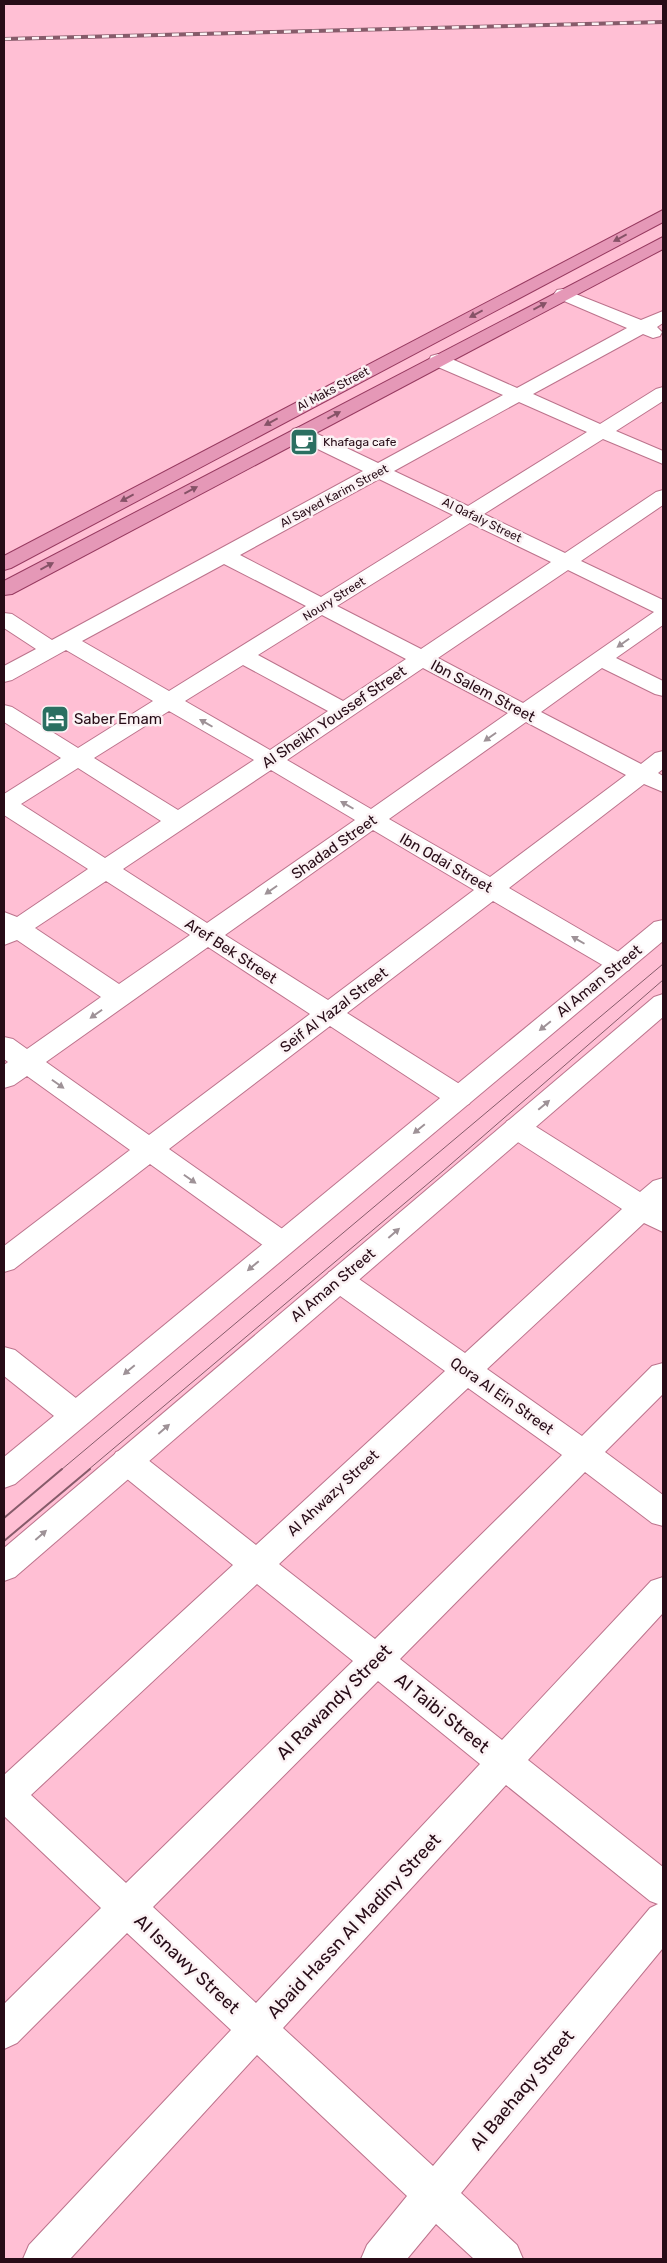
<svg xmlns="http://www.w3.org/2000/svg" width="667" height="2263" font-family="Rubik,sans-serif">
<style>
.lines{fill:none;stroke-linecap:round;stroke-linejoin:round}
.minor-casing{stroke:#bc738c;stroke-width:2}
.tertiary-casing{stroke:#bc738c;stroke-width:2}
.primary-casing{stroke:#973a60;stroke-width:2}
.minor{fill:#fff;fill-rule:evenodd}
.tertiary{fill:#fff;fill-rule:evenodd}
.primary{fill:#e598b7;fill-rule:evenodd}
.tram-far1{stroke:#865b6a;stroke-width:1}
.tram{stroke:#865b6a;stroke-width:2}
.rail-casing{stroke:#865b6a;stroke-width:4}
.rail{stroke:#fbf2f4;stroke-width:2.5;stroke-dasharray:7;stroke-linecap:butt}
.oneway{fill:#865267}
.oneway2{fill:#9e9297}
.labels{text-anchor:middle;stroke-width:5;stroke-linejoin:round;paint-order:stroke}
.far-street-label{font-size:12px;fill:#270c17;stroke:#fbf2f4}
.far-poi-label{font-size:12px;fill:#270c17;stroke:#fbf2f4;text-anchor:start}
.street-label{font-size:15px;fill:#270c17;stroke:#fbf2f4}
.poi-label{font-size:15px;fill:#270c17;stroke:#fbf2f4;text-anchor:start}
.near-street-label{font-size:18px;fill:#270c17;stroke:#fbf2f4}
</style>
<rect width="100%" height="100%" fill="#ffbfd4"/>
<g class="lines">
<defs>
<g id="minor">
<path d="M 563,289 L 641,320 L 663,311 L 663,323 L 657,327 L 662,332 L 660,336 L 653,338 L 643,334 L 533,394 L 600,424 L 656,389 L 663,387 L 663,401 L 616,431 L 663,451 L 663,464 L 603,439 L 484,514 L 565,553 L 656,492 L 663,490 L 663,505 L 581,561 L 663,600 L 663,625 L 616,658 L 663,681 L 663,696 L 655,694 L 602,668 L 541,712 L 641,764 L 655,753 L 663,751 L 663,769 L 658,773 L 663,776 L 663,792 L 644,784 L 509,888 L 629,958 L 633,964 L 629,970 L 620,973 L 611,970 L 493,901 L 347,1013 L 469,1090 L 473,1097 L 469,1104 L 459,1107 L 449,1104 L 330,1026 L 169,1149 L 291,1235 L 295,1243 L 291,1251 L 281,1254 L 271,1251 L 150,1164 L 14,1269 L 4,1272 L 4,1246 L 130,1150 L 27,1076 L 14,1085 L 4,1088 L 4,1065 L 8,1062 L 4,1059 L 4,1037 L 13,1039 L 27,1049 L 101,997 L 17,940 L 4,945 L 4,912 L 17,917 L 88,869 L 4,815 L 4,794 L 61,758 L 4,722 L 4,705 L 12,707 L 78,748 L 153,701 L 66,650 L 12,680 L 4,682 L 4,666 L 36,649 L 4,628 L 4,613 L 12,614 L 52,640 L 363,471 L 293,437 L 290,433 L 293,429 L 300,427 L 307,429 L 378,463 L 503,395 L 431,364 L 429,360 L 431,356 L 438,354 L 445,356 L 517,388 L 627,328 L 557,298 L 554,294 L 557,290 ZM 519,402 L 587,432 L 468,506 L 394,471 ZM 379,479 L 453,515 L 321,597 L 240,555 ZM 470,523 L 551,562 L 421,649 L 337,606 ZM 224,564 L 306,606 L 169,691 L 82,641 ZM 568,570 L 654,612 L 523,703 L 438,658 ZM 322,615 L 406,659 L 343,701 L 258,655 ZM 243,665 L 328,711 L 270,750 L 185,701 ZM 423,668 L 508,713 L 371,809 L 287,760 ZM 169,711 L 254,760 L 178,810 L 94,758 ZM 526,722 L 626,775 L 490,877 L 389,819 ZM 78,768 L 161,821 L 105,858 L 21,804 ZM 271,770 L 355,820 L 207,923 L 123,869 ZM 373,830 L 474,890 L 328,1000 L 225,935 ZM 106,881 L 190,935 L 119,984 L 35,928 ZM 208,947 L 310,1014 L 149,1135 L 46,1062 Z"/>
<path d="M 517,1118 L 527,1121 L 640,1192 L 653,1181 L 663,1178 L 663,1205 L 662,1206 L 663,1207 L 663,1232 L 644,1223 L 487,1369 L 582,1436 L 652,1366 L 663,1363 L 663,1394 L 605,1452 L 663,1495 L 663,1526 L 652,1523 L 585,1472 L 400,1659 L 502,1740 L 651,1581 L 663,1577 L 663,1613 L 528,1760 L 663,1867 L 663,1948 L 461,2193 L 517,2245 L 523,2259 L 474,2259 L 436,2224 L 407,2259 L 361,2259 L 367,2245 L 407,2196 L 257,2055 L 70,2259 L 23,2259 L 29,2245 L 231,2030 L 127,1933 L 17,2043 L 4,2049 L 4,2004 L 101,1908 L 4,1816 L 4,1775 L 233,1565 L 116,1470 L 111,1461 L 116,1452 L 127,1448 L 138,1452 L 256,1545 L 445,1371 L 329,1288 L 324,1280 L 329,1272 L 339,1269 L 349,1272 L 465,1353 L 622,1209 L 507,1135 L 503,1128 L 507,1121 ZM 468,1388 L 562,1455 L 375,1639 L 279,1564 ZM 257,1584 L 353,1661 L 126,1883 L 31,1795 ZM 378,1681 L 480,1764 L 256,2003 L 153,1907 ZM 506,1785 L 650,1901 L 658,1904 L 650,1908 L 433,2166 L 283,2028 Z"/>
<polygon points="4,1347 15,1350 86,1406 90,1415 86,1424 75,1428 64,1424 4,1376"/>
</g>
<g id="tertiary">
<polygon points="663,920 663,941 15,1484 4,1488 4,1457 654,922"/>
<polygon points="663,994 663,1017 15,1577 4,1581 4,1548 654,997"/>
</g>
<g id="primary">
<polygon points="663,210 663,222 11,568 4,570 4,556"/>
<polygon points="663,237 663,249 12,594 4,595 4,581"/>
</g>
</defs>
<use href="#minor" class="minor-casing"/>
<use href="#tertiary" class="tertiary-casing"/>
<use href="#primary" class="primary-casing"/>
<use href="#minor" class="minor"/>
<use href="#tertiary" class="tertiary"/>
<use href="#primary" class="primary"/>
<g class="tram-far1">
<polyline points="61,1470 663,964"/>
<polyline points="88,1470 443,1171 663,980"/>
</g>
<g class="tram">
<polyline points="4,1518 62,1469"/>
<polyline points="4,1541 90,1469"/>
</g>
<defs>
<polyline id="rail" points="4,39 663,22"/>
</defs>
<use href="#rail" class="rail-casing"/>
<use href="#rail" class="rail"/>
</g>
<defs><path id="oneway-solid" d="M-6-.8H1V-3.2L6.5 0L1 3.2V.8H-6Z" transform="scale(1.25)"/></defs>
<g class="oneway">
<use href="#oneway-solid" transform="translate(620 238) rotate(152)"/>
<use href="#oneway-solid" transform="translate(540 306) rotate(-28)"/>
<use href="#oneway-solid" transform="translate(476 314) rotate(152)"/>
<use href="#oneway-solid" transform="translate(334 415) rotate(-28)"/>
<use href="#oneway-solid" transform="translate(271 422) rotate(152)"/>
<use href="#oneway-solid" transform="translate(191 490) rotate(-28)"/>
<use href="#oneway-solid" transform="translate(127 498) rotate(152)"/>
<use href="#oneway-solid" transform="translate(47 566) rotate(-28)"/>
</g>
<g class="oneway2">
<use href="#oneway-solid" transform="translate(623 643) rotate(145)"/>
<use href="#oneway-solid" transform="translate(206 723) rotate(-150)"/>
<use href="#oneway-solid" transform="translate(490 737) rotate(145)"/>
<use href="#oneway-solid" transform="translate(347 805) rotate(-150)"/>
<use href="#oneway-solid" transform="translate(271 890) rotate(145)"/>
<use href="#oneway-solid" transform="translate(578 940) rotate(-150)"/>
<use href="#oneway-solid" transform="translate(96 1014) rotate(145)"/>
<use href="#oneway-solid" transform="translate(545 1026) rotate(141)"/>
<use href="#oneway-solid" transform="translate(58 1084) rotate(35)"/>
<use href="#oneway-solid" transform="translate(544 1105) rotate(-40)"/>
<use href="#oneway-solid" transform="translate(419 1129) rotate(141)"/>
<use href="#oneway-solid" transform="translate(190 1179) rotate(35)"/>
<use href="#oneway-solid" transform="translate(394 1233) rotate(-41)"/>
<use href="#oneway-solid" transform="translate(253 1266) rotate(140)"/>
<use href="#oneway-solid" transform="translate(129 1370) rotate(140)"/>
<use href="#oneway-solid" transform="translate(164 1429) rotate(-41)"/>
<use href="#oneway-solid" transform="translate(41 1535) rotate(-41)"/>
</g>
<defs>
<symbol id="cafe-square" viewBox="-11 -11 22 22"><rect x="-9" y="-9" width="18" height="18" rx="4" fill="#2b6f61" stroke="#fbf2f4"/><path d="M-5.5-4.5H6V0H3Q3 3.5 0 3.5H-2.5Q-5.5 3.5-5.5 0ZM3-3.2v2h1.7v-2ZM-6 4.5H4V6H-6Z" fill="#fff"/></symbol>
<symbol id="hotel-square" viewBox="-11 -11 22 22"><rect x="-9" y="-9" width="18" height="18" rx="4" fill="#2b6f61" stroke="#fbf2f4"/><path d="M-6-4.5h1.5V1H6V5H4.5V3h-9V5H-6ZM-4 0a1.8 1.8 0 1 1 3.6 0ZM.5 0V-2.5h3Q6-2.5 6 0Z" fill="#fff"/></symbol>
</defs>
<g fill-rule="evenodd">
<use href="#cafe-square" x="288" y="426" width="32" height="32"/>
<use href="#hotel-square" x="39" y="703" width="32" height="32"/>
</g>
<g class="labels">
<g class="far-street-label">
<text transform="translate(333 389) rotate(-28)" y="4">Al Maks Street</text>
<text transform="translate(334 496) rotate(-28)" y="4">Al Sayed Karim Street</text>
<text transform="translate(482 520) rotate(26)" y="4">Al Qafaly Street</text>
<text transform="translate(334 599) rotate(-32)" y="4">Noury Street</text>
</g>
<g class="far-poi-label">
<text x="323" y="446">Khafaga cafe</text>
</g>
<g class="street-label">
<text transform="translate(483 691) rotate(28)" y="5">Ibn Salem Street</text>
<text transform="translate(334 717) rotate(-34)" y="5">Al Sheikh Youssef Street</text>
<text transform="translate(334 847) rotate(-35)" y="5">Shadad Street</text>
<text transform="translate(446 863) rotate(30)" y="5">Ibn Odai Street</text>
<text transform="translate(231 951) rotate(33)" y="5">Aref Bek Street</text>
<text transform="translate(599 981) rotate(-39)" y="5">Al Aman Street</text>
<text transform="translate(334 1010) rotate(-37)" y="5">Seif Al Yazal Street</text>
<text transform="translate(333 1285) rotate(-40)" y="5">Al Aman Street</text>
<text transform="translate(502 1396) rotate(35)" y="5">Qora Al Ein Street</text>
<text transform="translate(333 1493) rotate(-43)" y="5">Al Ahwazy Street</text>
</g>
<g class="poi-label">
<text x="74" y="724">Saber Emam</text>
</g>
<g class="near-street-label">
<text transform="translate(334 1702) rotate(-45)" y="6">Al Rawandy Street</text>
<text transform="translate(442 1713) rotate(39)" y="6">Al Taibi Street</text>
<text transform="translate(354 1926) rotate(-47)" y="6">Abaid Hassn Al Madiny Street</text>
<text transform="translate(187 1964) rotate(43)" y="6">Al Isnawy Street</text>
<text transform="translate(522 2090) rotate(-50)" y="6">Al Baehaqy Street</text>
</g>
</g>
<rect width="667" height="2263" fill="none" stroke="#270c17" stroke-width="10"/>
</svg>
